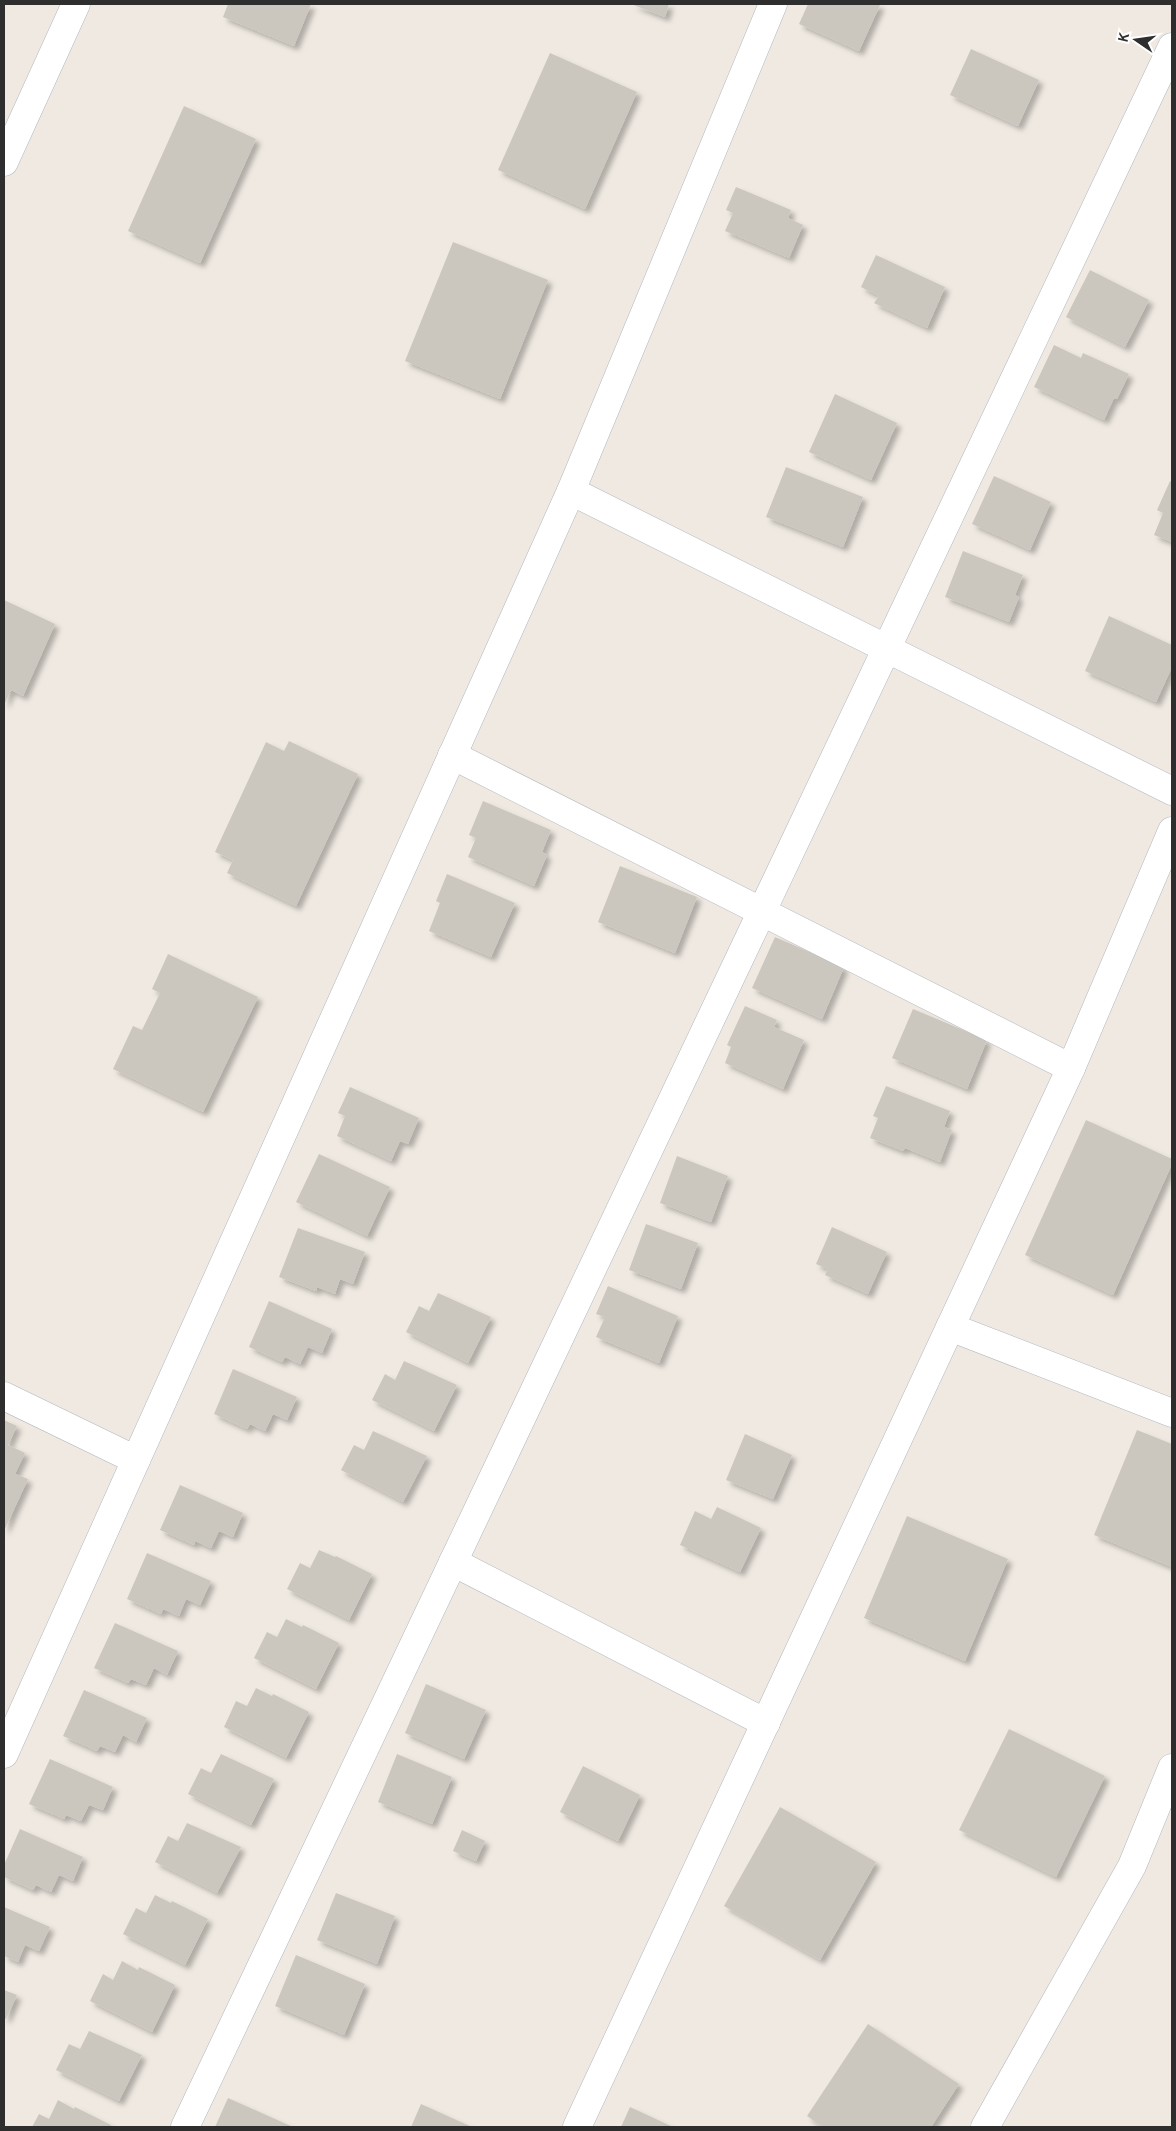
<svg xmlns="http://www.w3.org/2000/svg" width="1176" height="2131" font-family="'DM Sans',sans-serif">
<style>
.building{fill:#cbc7bf;filter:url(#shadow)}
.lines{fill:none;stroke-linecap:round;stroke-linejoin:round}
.minor-casing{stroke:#b4b7c1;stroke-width:29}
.minor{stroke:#fff;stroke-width:28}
</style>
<defs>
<filter id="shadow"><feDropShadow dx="4.5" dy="4.5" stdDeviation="2.5" flood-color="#0004"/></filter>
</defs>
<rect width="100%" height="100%" fill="#efe9e1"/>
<g class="building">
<polygon points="228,4 311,4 294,46 223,17"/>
<polygon points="631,4 669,4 665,17"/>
<polygon points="808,4 878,4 880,5 859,51 799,24"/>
<polygon points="971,49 1039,80 1018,126 950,95"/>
<polygon points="550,53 637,92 585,209 498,170"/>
<polygon points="184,106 256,139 200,263 128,231"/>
<polygon points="736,187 791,210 788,218 803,225 789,258 725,231 733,213 726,210"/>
<polygon points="453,242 548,280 500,399 405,361"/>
<polygon points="876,255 945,287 927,328 874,303 879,296 861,287"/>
<polygon points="1090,270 1149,300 1125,347 1066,317"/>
<polygon points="1054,345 1081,358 1083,353 1129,374 1117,399 1114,398 1104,420 1034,387"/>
<polygon points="835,394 897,423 871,480 809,452"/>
<polygon points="786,467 863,497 843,547 766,517"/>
<polygon points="994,476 1051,502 1030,550 972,524"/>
<polygon points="1170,481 1172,482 1172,542 1154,535 1163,513 1157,510"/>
<polygon points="963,551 1023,575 1015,595 1019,597 1009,622 945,597"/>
<polygon points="4,600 55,624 23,696 11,690 4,705"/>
<polygon points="1109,616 1172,645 1172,667 1156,702 1085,671"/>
<polygon points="289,741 358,774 296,906 227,873 233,860 215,852 266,742 284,751"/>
<polygon points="483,801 551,830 542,852 547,855 534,886 468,857 476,838 469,835"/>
<polygon points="620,866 697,897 675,953 598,922"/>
<polygon points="447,874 515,903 491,957 429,931 440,903 436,901"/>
<polygon points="775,937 844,967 822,1019 752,988"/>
<polygon points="168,954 258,997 203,1112 113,1069 133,1026 142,1030 160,993 152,989"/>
<polygon points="745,1006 777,1020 774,1027 804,1040 783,1089 725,1063 731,1047 727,1045"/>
<polygon points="913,1009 987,1040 967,1089 892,1058"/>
<polygon points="886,1086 950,1111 944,1127 952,1130 940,1162 905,1148 903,1151 870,1138 878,1118 873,1116"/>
<polygon points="350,1087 419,1118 408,1144 400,1141 391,1161 337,1136 345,1116 338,1113"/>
<polygon points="1086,1120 1172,1159 1172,1164 1113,1295 1025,1255"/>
<polygon points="319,1154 390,1187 367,1236 296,1202"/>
<polygon points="677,1156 728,1176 711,1222 660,1203"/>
<polygon points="646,1224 698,1243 681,1289 629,1270"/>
<polygon points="832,1227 887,1252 868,1294 825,1275 828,1269 816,1264"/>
<polygon points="298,1228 365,1252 353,1284 340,1279 335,1294 317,1287 316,1291 279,1277"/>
<polygon points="608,1286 678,1316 659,1363 596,1337 605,1317 596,1314"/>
<polygon points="438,1293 491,1317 468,1363 406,1332 419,1306 429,1311"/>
<polygon points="269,1301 332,1329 322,1353 308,1347 300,1364 285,1357 282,1362 249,1347"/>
<polygon points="404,1361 457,1385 434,1431 372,1400 385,1374 395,1380"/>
<polygon points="233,1369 297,1397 287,1420 273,1414 265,1431 250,1424 247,1429 214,1414"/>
<polygon points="4,1420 17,1426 8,1445 25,1453 15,1474 28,1479 4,1531"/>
<polygon points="1137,1430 1172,1444 1172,1567 1094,1535"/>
<polygon points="373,1431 427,1456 403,1502 341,1470 354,1445 364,1450"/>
<polygon points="745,1434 792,1455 773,1499 726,1480"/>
<polygon points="180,1485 243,1513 233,1537 219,1531 211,1548 195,1541 194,1545 160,1530"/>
<polygon points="717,1507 761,1528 740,1572 680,1545 695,1511 711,1519"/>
<polygon points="907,1516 1008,1559 965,1661 864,1618"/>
<polygon points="319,1550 335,1557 336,1556 372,1574 349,1620 287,1589 300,1563 310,1568"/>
<polygon points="147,1553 211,1581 200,1605 186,1599 179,1616 163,1609 161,1614 127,1599"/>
<polygon points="286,1619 302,1627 303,1625 339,1643 316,1689 254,1658 267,1632 277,1637"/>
<polygon points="115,1623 178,1651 167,1675 154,1668 146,1685 131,1679 128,1683 94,1668"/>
<polygon points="426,1684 486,1710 464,1759 405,1733"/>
<polygon points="256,1688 272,1696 273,1694 309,1712 286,1758 224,1727 236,1701 247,1706"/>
<polygon points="84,1690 147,1718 136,1742 123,1735 115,1752 100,1746 97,1751 63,1736"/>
<polygon points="1009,1729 1105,1776 1056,1877 959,1830"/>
<polygon points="221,1754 274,1779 251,1825 188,1794 201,1768 211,1773"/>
<polygon points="397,1754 452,1777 432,1824 378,1802"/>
<polygon points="50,1759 113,1787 103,1810 89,1805 81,1821 66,1815 64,1819 29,1804"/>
<polygon points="583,1766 640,1795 618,1841 560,1812"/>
<polygon points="780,1807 876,1862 820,1960 724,1906"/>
<polygon points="187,1823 241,1847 217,1893 155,1862 168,1836 178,1841"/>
<polygon points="20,1829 83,1857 73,1881 59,1875 51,1892 36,1885 33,1890 4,1877 4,1865"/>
<polygon points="462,1830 485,1841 476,1861 453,1851"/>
<polygon points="336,1893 395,1916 377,1964 317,1940"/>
<polygon points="155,1895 171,1903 172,1901 208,1919 185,1965 123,1934 136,1908 146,1913"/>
<polygon points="4,1907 50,1927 39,1951 25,1945 18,1962 4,1956"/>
<polygon points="296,1955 365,1984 344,2035 275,2006"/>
<polygon points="122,1961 138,1970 139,1967 175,1985 152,2032 90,2001 103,1974 113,1980"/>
<polygon points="4,1990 17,1995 6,2019 4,2018"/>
<polygon points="868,2024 959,2084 931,2127 823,2127 807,2116"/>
<polygon points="89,2031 142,2055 119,2101 56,2070 69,2044 80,2049"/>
<polygon points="228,2098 293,2127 215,2127"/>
<polygon points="58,2100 74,2109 75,2107 111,2125 110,2127 32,2127 39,2114 49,2119"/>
<polygon points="421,2104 472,2127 411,2127"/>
<polygon points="630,2107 673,2127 621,2127"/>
</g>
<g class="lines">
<defs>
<g id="minor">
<polyline points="4,162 76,4"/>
<polyline points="571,491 1172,791"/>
<polyline points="452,755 1071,1068"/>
<polyline points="950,1327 1172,1413"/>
<polyline points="4,1396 136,1460"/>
<polyline points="453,1562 766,1723"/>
<polyline points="4,1754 571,491 773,4"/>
<polyline points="185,2127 1172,47"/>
<polyline points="577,2127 1071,1068 1172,831"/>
<polyline points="985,2127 1132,1866 1172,1768"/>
</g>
</defs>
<use href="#minor" class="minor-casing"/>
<use href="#minor" class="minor"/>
</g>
<rect width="1176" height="2131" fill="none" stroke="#2e2e2e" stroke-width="10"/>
<g transform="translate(1136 40) rotate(283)" stroke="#ffffff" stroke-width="4" paint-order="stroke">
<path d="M0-4L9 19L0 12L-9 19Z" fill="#2e2e2e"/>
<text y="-8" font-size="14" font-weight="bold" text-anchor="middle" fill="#2e2e2e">K</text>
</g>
</svg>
